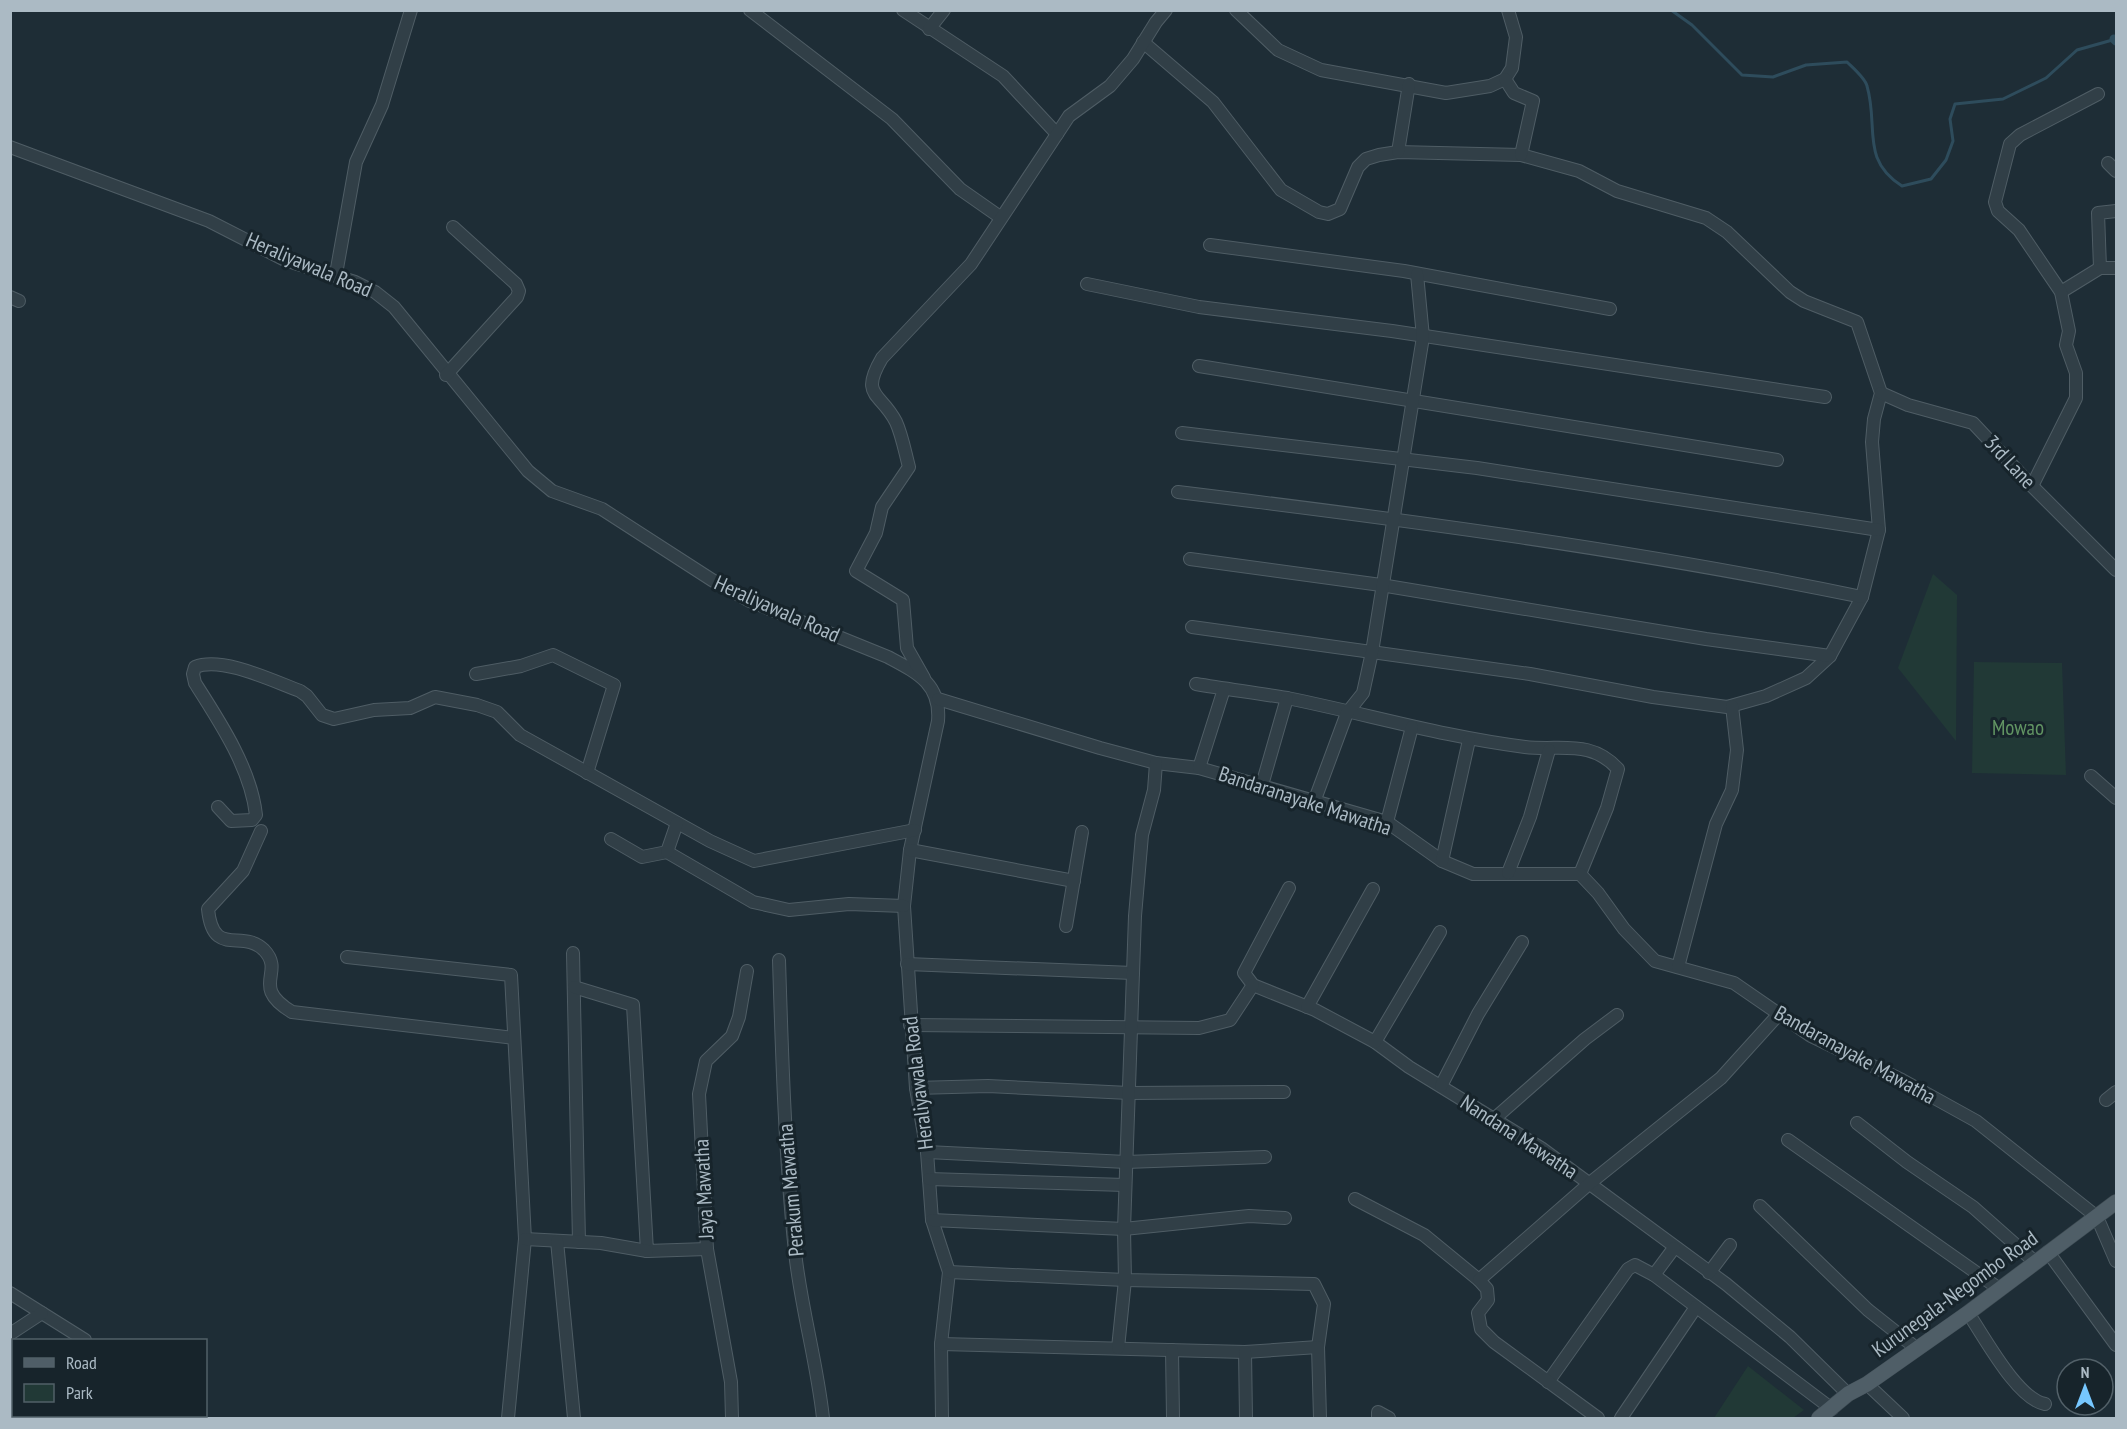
<svg xmlns="http://www.w3.org/2000/svg" width="2127" height="1429" font-family="'PT Sans Narrow',sans-serif">
<style>
.green{fill:#213936}
.lines{fill:none;stroke-linecap:round;stroke-linejoin:round}
.stream{stroke:#2e4c5c;stroke-width:3}
.canal{stroke:#2e4c5c;stroke-width:9}
.minor-casing{stroke:#4f5d65;stroke-width:14}
.major-casing{stroke:#3b4850;stroke-width:16}
.minor{stroke:#313f47;stroke-width:12}
.major{stroke:#4f5e67;stroke-width:15}
.labels{text-anchor:middle;stroke-width:6;stroke-linejoin:round;paint-order:stroke}
.street-label{font-size:21px;fill:#abbac4;stroke:#17242b}
.park-label{font-size:21px;fill:#629563;stroke:#17242b}
</style>
<rect width="100%" height="100%" fill="#1e2d36"/>
<g class="green">
<polygon points="1933,574 1957,595 1956,741 1898,668"/>
<polygon points="1974,662 2062,663 2066,775 1972,773"/>
<polygon points="1748,1366 1804,1410 1793,1418 1714,1418"/>
</g>
<g class="lines">
<path class="stream" d="M 1671,10 L 1692,25 L 1742,75 L 1773,77 L 1806,65 L 1847,62 C 1853,68 1865,78 1867,86 C 1879,127 1860,159 1902,186 L 1931,179 L 1946,160 L 1953,141 L 1950,119 L 1955,104 L 2003,99 L 2046,78 L 2077,50 L 2116,39"/>
<polyline class="canal" points="2114,39 2116,41"/>
<defs>
<g id="minor">
<polyline points="750,10 892,119 960,189 1000,217"/>
<polyline points="903,10 1003,76 1057,134"/>
<polyline points="1236,10 1278,50 1321,70 1446,93 1490,86 1505,79 1512,68 1516,37 1508,10"/>
<polyline points="929,29 944,10"/>
<polyline points="1143,42 1213,102 1281,190 1319,212 1328,214 1340,209 1358,167 1366,159 1379,155 1398,152 1521,155 1579,171 1617,191 1706,218 1727,232 1790,292 1804,301 1857,322 1881,393 1874,419 1872,442 1879,530 1862,597 1830,656 1806,678 1766,696 1727,707 1653,697 1530,674 1192,627"/>
<polyline points="1505,79 1514,93 1533,101 1521,155"/>
<path d="M 10,147 L 209,221 L 285,260 L 355,282 L 375,292 L 394,307 L 528,471 L 552,491 L 602,509 L 712,580 L 750,601 L 888,657 C 918,673 941,684 938,721 L 910,850 L 904,906 L 916,1088 L 927,1152 L 932,1220 L 949,1272 L 941,1344 L 942,1418"/>
<polyline points="1398,152 1409,84"/>
<polyline points="2108,163 2116,171"/>
<polyline points="1210,245 1404,271 1610,309"/>
<polyline points="2100,268 2098,213 2116,211"/>
<polyline points="336,274 356,162 382,105 411,10"/>
<polyline points="1087,284 1199,307 1392,331 1825,397"/>
<polyline points="2061,292 2100,268 2116,268"/>
<polyline points="10,297 19,301"/>
<polyline points="1199,366 1777,460"/>
<polyline points="446,375 517,297 519,291 516,284 453,227"/>
<polyline points="1881,393 1908,405 1973,423 2032,486 2116,570"/>
<polyline points="1182,433 1477,468 1879,530"/>
<polyline points="2032,486 2076,398 2076,373 2066,345 2069,331 2061,292 2019,230 1998,211 1995,202 2010,144 2020,135 2098,94"/>
<path d="M 1178,492 C 1407,520 1636,550 1862,597"/>
<polyline points="1190,559 1381,585 1706,639 1830,656"/>
<polyline points="476,674 521,666 553,655 614,685 587,773"/>
<path d="M 924,678 L 907,648 L 903,600 L 856,571 L 876,533 L 882,507 L 909,467 C 905,452 902,435 896,422 C 881,392 859,397 882,358 L 971,264 L 1069,116 L 1110,86 L 1133,59 L 1156,22 L 1166,10"/>
<path d="M 1196,684 C 1226,689 1257,693 1287,698 C 1367,714 1444,737 1525,747 C 1561,751 1591,739 1618,769 L 1607,808 L 1580,874"/>
<polyline points="938,699 1100,748 1156,763 1199,768 1387,822 1442,861 1473,874 1580,874 1598,893 1624,929 1655,961 1734,983 1811,1036 1902,1080 1976,1121 2097,1217 2116,1261"/>
<polyline points="1199,768 1224,689"/>
<polyline points="2091,776 2116,798"/>
<polyline points="1262,785 1287,698"/>
<polyline points="1314,802 1347,713 1363,693 1372,652 1423,337 1417,274"/>
<path d="M 218,807 L 231,821 L 252,820 L 256,815 C 251,769 220,722 195,683 L 193,674 L 195,667 C 222,656 273,681 300,691 L 307,696 L 322,715 L 334,719 L 374,710 L 410,708 L 435,697 L 477,705 L 497,712 L 520,735 L 710,841 L 754,861 L 915,830"/>
<polyline points="1387,822 1412,727"/>
<path d="M 261,831 L 243,871 L 208,909 C 213,959 242,928 264,950 C 286,973 249,986 292,1012 L 514,1038"/>
<polyline points="611,839 642,857 667,852 753,902 789,910 849,904 904,906"/>
<polyline points="910,850 1074,881"/>
<polyline points="667,852 677,823"/>
<polyline points="1442,861 1469,740"/>
<polyline points="1508,873 1530,817 1549,750"/>
<polyline points="1289,888 1244,973 1253,985 1315,1010 1375,1042 1409,1067 1541,1148 1726,1284 1790,1337 1848,1394"/>
<polyline points="1066,926 1082,832"/>
<polyline points="573,953 579,1242"/>
<polyline points="347,957 511,975 525,1239 508,1418"/>
<path d="M 779,960 C 782,1057 785,1155 795,1252 C 801,1308 817,1362 823,1418"/>
<polyline points="907,964 1133,973"/>
<polyline points="1678,967 1716,824 1732,790 1737,750 1732,706"/>
<polyline points="574,987 633,1005 647,1251 707,1249"/>
<polyline points="1307,1007 1373,889"/>
<polyline points="910,1025 1199,1028 1230,1020 1253,985"/>
<polyline points="1375,1042 1440,932"/>
<polyline points="1441,1086 1478,1014 1522,942"/>
<polyline points="916,1088 988,1086 1129,1093 1284,1092"/>
<polyline points="2106,1100 2116,1092"/>
<polyline points="1494,1119 1585,1039 1617,1015"/>
<polyline points="1857,1123 1907,1162 1973,1207 2035,1262"/>
<polyline points="1788,1140 1998,1288"/>
<polyline points="927,1152 1126,1162 1265,1157"/>
<polyline points="929,1179 1125,1185"/>
<polyline points="1355,1199 1424,1235 1479,1280"/>
<polyline points="1760,1206 1868,1310 1916,1348"/>
<polyline points="932,1220 1124,1229 1249,1216 1285,1218"/>
<polyline points="525,1239 601,1243 647,1251"/>
<polyline points="557,1241 574,1418"/>
<polyline points="2048,1252 2116,1345"/>
<polyline points="949,1272 1125,1280 1314,1284 1324,1304 1318,1347"/>
<polyline points="1709,1273 1730,1245"/>
<polyline points="1654,1275 1674,1248"/>
<polyline points="10,1293 85,1340"/>
<path d="M 1968,1313 C 1984,1336 2017,1399 2045,1404"/>
<polyline points="10,1334 42,1313"/>
<polyline points="941,1344 1245,1352 1318,1347 1320,1418"/>
<polyline points="1118,1348 1125,1280 1124,1229 1135,916 1142,835 1154,790 1156,763"/>
<polyline points="1172,1350 1173,1418"/>
<polyline points="1245,1352 1246,1418"/>
<polyline points="1548,1382 1628,1269 1635,1265 1654,1275 1832,1409"/>
<polyline points="1867,1384 1903,1418"/>
<polyline points="131,1416 132,1418"/>
<polyline points="22,1418 29,1416"/>
<polyline points="732,1418 731,1382 707,1249 699,1094 706,1061 732,1036 739,1017 747,971"/>
<polyline points="1378,1418 1378,1412 1389,1418"/>
<polyline points="1598,1418 1494,1342 1481,1329 1478,1313 1488,1300 1487,1289 1479,1280 1590,1183 1721,1078 1778,1015"/>
<polyline points="1621,1418 1696,1307"/>
</g>
<polyline id="major" points="1819,1418 1848,1394 1867,1384 1968,1313 2116,1202"/>
</defs>
<use href="#minor" class="minor-casing"/>
<use href="#major" class="major-casing"/>
<use href="#minor" class="minor"/>
<use href="#major" class="major"/>
</g>
<g class="labels">
<g class="street-label">
<text transform="translate(309 265) rotate(23)" y="7">Heraliyawala Road</text>
<text transform="translate(2010 462) rotate(47)" y="7">3rd Lane</text>
<text transform="translate(777 609) rotate(24)" y="7">Heraliyawala Road</text>
<text transform="translate(1305 801) rotate(18)" y="7">Bandaranayake Mawatha</text>
<text transform="translate(1855 1055) rotate(29)" y="7">Bandaranayake Mawatha</text>
<text transform="translate(918 1083) rotate(-97)" y="7">Heraliyawala Road</text>
<text transform="translate(1519 1137) rotate(33)" y="7">Nandana Mawatha</text>
<text transform="translate(704 1189) rotate(-93)" y="7">Jaya Mawatha</text>
<text transform="translate(791 1190) rotate(-95)" y="7">Perakum Mawatha</text>
<text transform="translate(1955 1294) rotate(-36)" y="7">Kurunegala-Negombo Road</text>
</g>
<g class="park-label">
<text x="2018" y="735">Mowao</text>
</g>
</g>
<rect width="2127" height="1429" fill="none" stroke="#abbac4" stroke-width="24"/>
<rect x="12" y="1339" width="195" height="78" fill="#17242b" stroke="#526068" stroke-width="1.5"/>
<rect x="24" y="1358" width="30" height="9" fill="#4f5e67" stroke="#526068" stroke-width="1.5"/>
<text x="66" y="1369" font-size="18" fill="#abbac4">Road</text>
<rect x="24" y="1384" width="30" height="18" fill="#213936" stroke="#526068" stroke-width="1.5"/>
<text x="66" y="1399" font-size="18" fill="#abbac4">Park</text>
<g transform="translate(2085 1387)"><circle r="28" fill="#17242b" stroke="#526068" stroke-width="1.5"/>
<path d="M0-4.5L10 22L0 15L-10 22Z" fill="#76c7fe"/>
<text y="-9" font-size="16" font-weight="bold" text-anchor="middle" fill="#abbac4">N</text>
</g>
</svg>
